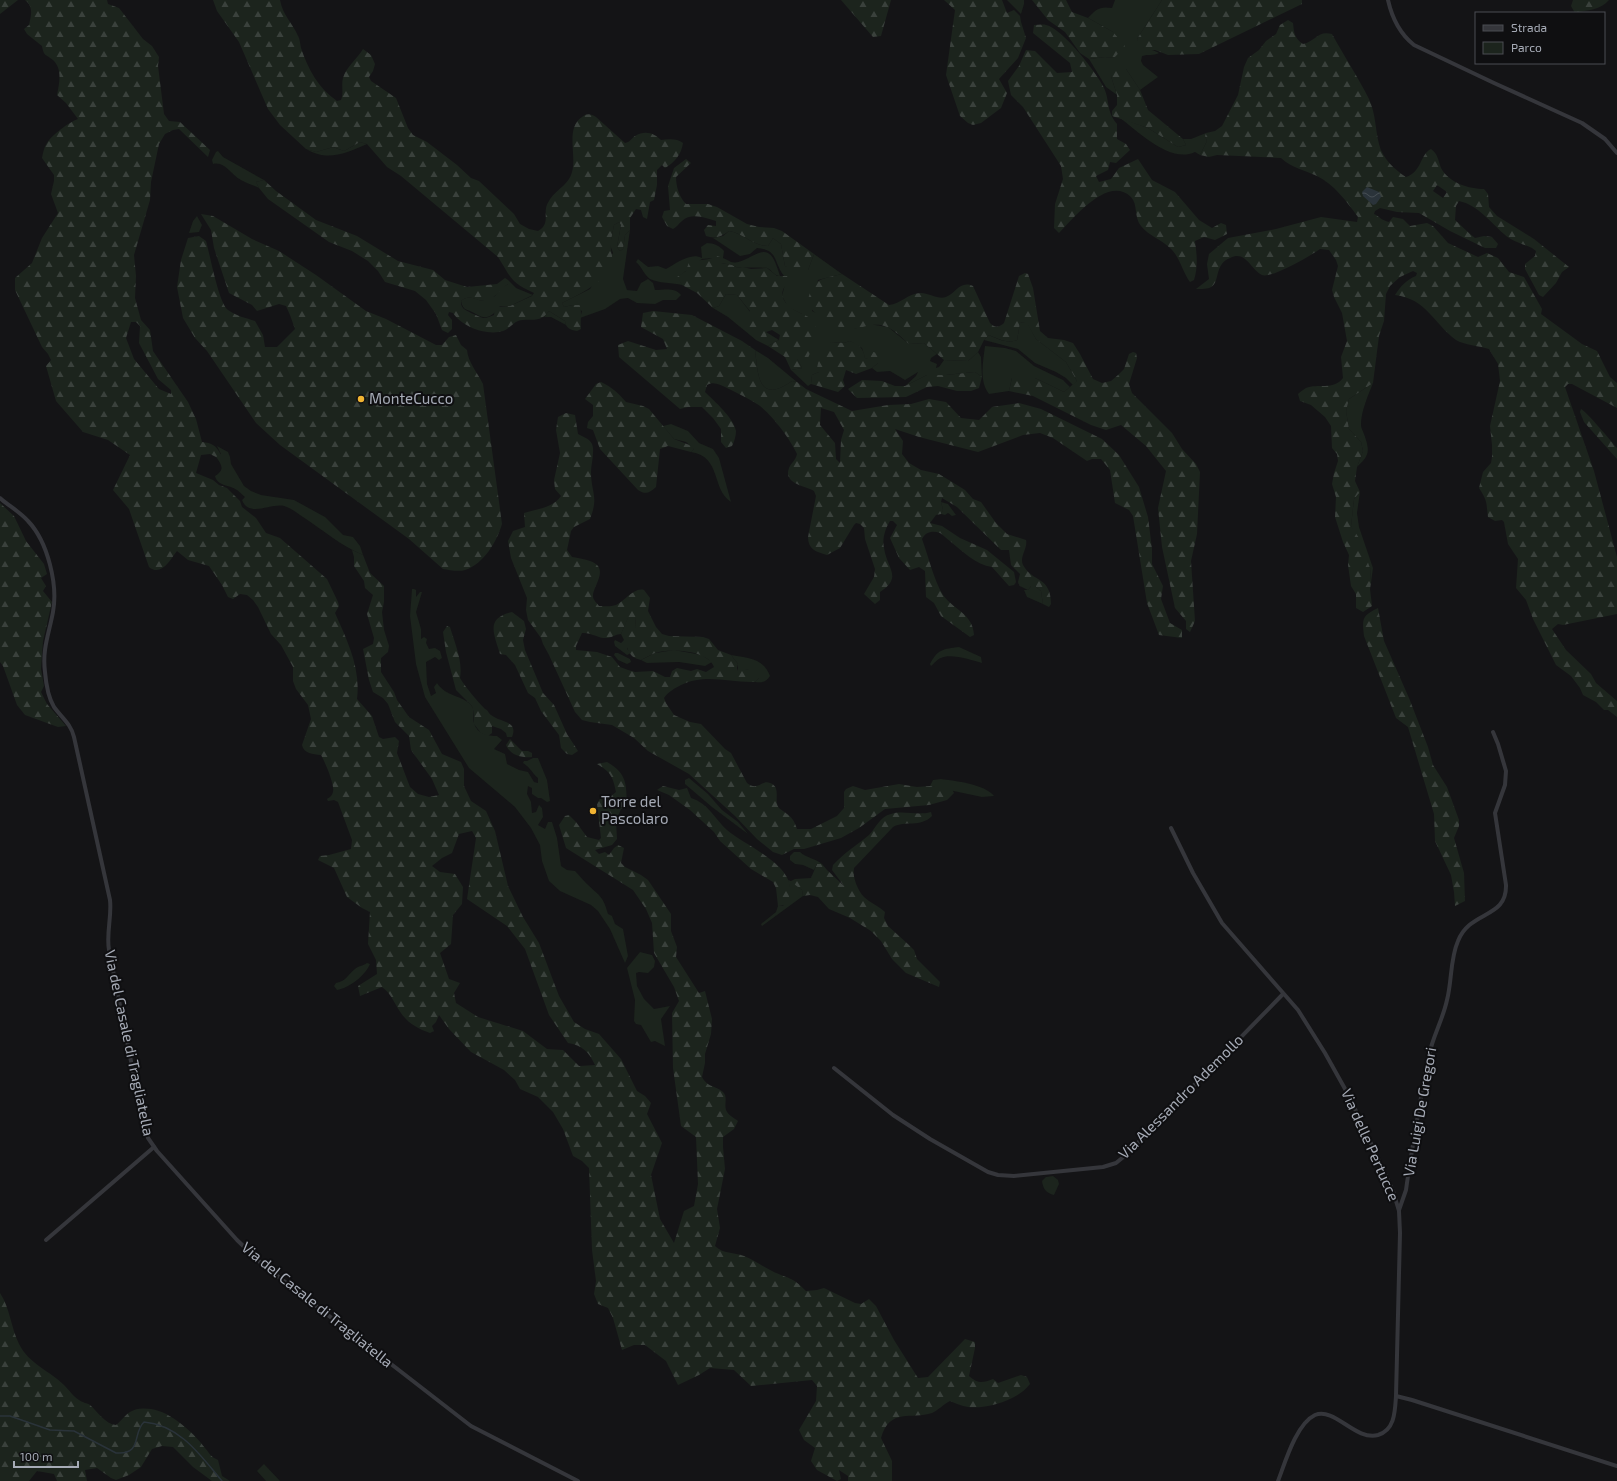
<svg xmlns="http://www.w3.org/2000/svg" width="1617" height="1481" font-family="'Exo 2',sans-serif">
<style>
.green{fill:#1c241d}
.forest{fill:url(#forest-firs);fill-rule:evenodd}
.water{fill:url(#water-waves)}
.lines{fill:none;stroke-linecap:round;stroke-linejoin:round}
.stream{stroke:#2a333a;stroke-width:1.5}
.minor{stroke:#35363b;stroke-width:4}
.poi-dot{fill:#f1b432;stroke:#0f0f11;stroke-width:1.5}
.labels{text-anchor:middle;stroke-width:4;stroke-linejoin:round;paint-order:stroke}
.poi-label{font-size:15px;fill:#a6abb6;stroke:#0f0f11;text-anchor:start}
.street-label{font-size:15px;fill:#a6abb6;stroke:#0f0f11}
</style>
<defs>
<pattern id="forest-firs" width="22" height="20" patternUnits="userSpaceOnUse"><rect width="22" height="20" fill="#1c241d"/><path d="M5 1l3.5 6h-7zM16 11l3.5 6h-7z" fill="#3a413c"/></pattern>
<pattern id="water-waves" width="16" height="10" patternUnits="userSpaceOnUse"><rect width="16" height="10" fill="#2a333a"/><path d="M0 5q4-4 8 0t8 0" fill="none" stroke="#464e54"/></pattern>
</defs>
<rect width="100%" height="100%" fill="#141416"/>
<g class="green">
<polygon points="1007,0 1024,0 1024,4 1021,14"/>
<path d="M 1115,0 L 1162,0 L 1137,39 C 1143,52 1149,47 1159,53 C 1153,56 1149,54 1142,56 L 1141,61 L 1143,65 L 1158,77 L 1140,90 L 1126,69 L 1111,76 L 1117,95 L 1106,87 L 1089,59 L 1105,57 L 1114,58 L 1113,32 L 1088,18 C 1096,9 1100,6 1112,8 Z"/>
<path d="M 1120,118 L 1148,128 L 1178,147 L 1186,145 L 1183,139 L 1191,139 L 1206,133 L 1205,136 L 1207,141 L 1200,155 L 1195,152 C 1170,164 1138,131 1120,118 Z"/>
<path d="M 360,142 L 367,144 C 346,153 328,162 306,149 L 316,152 L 333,147 L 344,151 Z"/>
<path d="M 218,151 L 223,157 L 264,180 L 256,182 L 259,188 C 253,185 246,183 241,180 C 232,176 225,161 213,164 L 212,160 L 216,152 Z"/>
<polygon points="197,216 202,225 199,232 189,233 193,221"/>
<path d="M 619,222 L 621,225 L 617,247 L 620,251 L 623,249 L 625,235 L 630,230 L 623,279 L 627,290 L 637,291 L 641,283 L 648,279 L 653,283 L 655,290 C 664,290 675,287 681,295 L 676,300 L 663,300 L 655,304 L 637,303 L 628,298 L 620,299 L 605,309 L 580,318 L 582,311 L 573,305 L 564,307 L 562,303 L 590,289 L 613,253 L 610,245 L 614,225 Z"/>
<path d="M 729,231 C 743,233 753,246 768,246 L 773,238 L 781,244 L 785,266 L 808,270 L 814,254 L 842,274 L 818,280 L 812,311 L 853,329 L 869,324 L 888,327 L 909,344 L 924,343 L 937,354 L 931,358 L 930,361 L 937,364 L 936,368 L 939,367 L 944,360 L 968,361 L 978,352 L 981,357 L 982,377 L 975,372 L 946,375 L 927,375 L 905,386 L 916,376 L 918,372 L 905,380 L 890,371 L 877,372 L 872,368 L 878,363 L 865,358 L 862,348 L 850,341 L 844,343 L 831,342 L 819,372 L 812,375 L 811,384 L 808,386 L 791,370 L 802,368 L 797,359 L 802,314 L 788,307 L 782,296 L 787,276 L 784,276 C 773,262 779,250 757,248 L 750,254 L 740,256 L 713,238 L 723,236 Z"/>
<path d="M 707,243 C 714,243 720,246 724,251 L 723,258 C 726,259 729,261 731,262 C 746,266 763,241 773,258 C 776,263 778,270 780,276 C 774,276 772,270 767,268 C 764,268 740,267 738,268 L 732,265 L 721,263 L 714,258 L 702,259 L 678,277 L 682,285 C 674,283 657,283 650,279 C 644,275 642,267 636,262 L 638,259 L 648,267 L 658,266 L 666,269 C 676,264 690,252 702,258 L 701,247 Z"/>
<path d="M 508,280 L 516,288 L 533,295 L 510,306 L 500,306 C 492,317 486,321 474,313 C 467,309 463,311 461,301 C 468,295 473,298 482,301 L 495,296 L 501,288 L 508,284 Z"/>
<polygon points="726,294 737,295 766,332 779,340 768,346 756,340 728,317 713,308 719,306"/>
<polygon points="549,311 565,321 566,325 551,317 544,317"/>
<path d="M 1023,322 L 1028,324 L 1036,339 L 1066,362 L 1077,381 L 1073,385 L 1066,378 L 1056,372 L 1035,363 L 1018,349 L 984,340 L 989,335 C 998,339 1007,344 1017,340 L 1020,323 Z"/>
<path d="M 985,346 L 1005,348 L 1016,351 L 1034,366 L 1063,380 L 1070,387 L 1064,392 L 1035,378 L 1012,378 L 1009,391 L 989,394 C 979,381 983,362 985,346 Z"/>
<path d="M 755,350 L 768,358 L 797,382 L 792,381 C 758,405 758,375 755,350 Z"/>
<path d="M 1373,383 C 1368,396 1361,411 1361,425 C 1361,428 1363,431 1364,434 C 1370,451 1370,455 1357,467 L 1363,451 L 1361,442 L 1349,429 L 1346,411 L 1349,399 Z"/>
<path d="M 671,424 L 688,431 L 699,443 L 713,449 L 719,458 L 731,502 C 711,489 722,457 691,452 L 694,449 L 686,442 L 674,439 L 663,426 Z"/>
<path d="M 217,446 L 228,452 L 230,457 L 231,464 L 244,486 L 251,491 L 261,495 L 294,500 L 325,517 L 343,535 L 353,537 L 360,546 L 363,555 C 341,546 323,530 303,517 C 297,513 291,508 284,506 C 271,503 249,518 242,500 L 245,497 C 242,495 240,492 237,490 C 230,485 217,486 215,476 C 225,470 222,465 216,457 L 221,454 Z"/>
<polygon points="1360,492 1357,513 1359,527 1373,568 1371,583 1370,568 1351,526 1354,499"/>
<polygon points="941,502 948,504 956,515 952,516 948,513 945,515 941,514 943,510"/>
<polygon points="1031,586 1035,586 1041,591 1043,604 1027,597 1024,590 1028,590"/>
<path d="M 412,589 L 414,589 L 416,590 L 416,597 L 420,592 L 422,592 L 416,612 L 421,629 L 421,639 L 424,637 L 427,639 L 426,643 L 429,649 L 435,648 L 440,651 L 442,658 L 439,660 L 435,657 L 426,662 L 427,684 L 431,696 L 436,693 L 434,687 L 437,683 C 446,697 462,695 471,705 C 476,711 472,717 474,723 C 477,734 488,736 497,736 L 502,740 L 494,749 L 505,754 L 507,764 L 519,770 L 528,772 L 534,782 L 538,783 L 538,778 C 532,773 531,768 523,763 L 524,761 L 527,761 L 533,758 L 538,758 L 547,780 L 550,801 L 547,802 L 541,798 L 538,798 L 532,794 L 532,788 L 528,786 L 527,794 L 531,802 L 532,813 L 536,812 L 539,805 L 542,808 L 543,817 L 538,825 L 545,829 L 548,822 L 552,822 L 557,838 L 561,866 L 567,870 L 575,871 C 579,875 582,879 586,883 C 599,896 603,895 608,914 L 612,916 L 615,924 L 623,929 L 628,956 L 625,963 L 610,929 L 598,911 L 591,905 L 560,891 L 549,881 L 542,861 L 540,845 L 531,828 L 515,807 L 469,768 L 425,697 L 416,664 L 410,616 Z"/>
<polygon points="628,617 635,617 636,627 627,649 631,653 627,655 615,646 614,642 615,640 621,643 624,640 621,634"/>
<path d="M 959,647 L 981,657 L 982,663 C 972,660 950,653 941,658 C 937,659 934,664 931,666 L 930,664 C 938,649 943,649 959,647 Z"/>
<polygon points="674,650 702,655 712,662 705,666 679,662 647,663 641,660 655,653"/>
<polygon points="615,653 618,653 630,659 631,662 627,664 618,660 614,655"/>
<path d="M 731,655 C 747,658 764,658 770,676 C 766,682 762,683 755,682 L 759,678 L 749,669 L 738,672 L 738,664 Z"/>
<polygon points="689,778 708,794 722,810 738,822 748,834 712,807 685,784 685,780"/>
<path d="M 941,779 C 955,781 985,784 994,796 L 982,797 L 930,786 L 933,780 Z"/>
<path d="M 794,852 L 800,852 C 806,858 815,858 822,864 L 817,864 L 814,870 L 803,865 L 795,864 L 790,860 L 790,856 Z"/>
<polygon points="795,879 795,884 802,890 803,896 762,926 761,924 776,912 778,906 783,906 790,888 788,880 791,881"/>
<polygon points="640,952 652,955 655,961 654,967 648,973 639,972 636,973 637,986 644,999 654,1009 670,1006 661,1019 665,1046 655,1041 651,1042 641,1025 636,1024 634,1021 635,1000 627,968"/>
<path d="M 367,963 L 370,964 C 365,976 349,988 337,990 L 334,986 L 336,983 C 347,981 347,975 355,969 C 358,966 363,966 367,963 Z"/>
<path d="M 1053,1176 L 1058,1180 L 1059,1184 L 1054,1195 C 1046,1193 1043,1189 1042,1181 L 1046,1177 Z"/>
<polygon points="264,1464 280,1481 266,1481 257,1471"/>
</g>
<g class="forest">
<polygon points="0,0 18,0 0,14"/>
<path d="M 25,0 L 107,0 L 108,4 L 119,8 L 143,39 L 152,46 L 159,57 L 158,66 L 164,114 L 169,121 L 180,122 L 210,150 L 208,157 L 179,129 L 173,130 L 165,134 L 159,144 L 151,182 L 150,200 L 134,255 L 136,276 L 135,298 L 141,320 L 150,330 L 153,351 L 188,402 L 196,419 L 202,442 C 212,443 216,445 221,455 L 216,457 L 210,454 L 201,455 L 196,473 L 213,480 L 219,485 L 227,488 L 240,501 L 242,507 L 256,518 L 266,533 L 280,538 L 327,579 L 338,602 L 339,606 L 335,613 C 347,640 361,668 357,699 L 372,716 L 379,737 L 383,739 L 395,737 L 399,741 L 397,753 L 410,787 L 418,794 L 429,797 L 439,795 L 432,779 L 411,750 L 409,736 L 395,722 L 388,704 L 383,698 L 373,692 L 369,680 L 363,649 L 373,644 L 374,638 L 367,614 L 373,595 L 365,588 L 364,581 L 354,566 L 354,557 L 352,550 L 363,555 L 370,573 L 384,586 L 384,602 L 382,612 L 384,630 L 389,646 L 388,652 L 381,658 L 381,672 L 394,692 L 397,700 L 409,717 L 429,730 L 442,754 L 461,762 L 464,769 L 464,786 L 471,801 L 486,811 L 495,831 L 508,886 L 523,917 L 539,943 L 559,996 L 574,1022 L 585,1029 L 599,1034 L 621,1059 L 637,1091 L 645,1096 L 651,1103 L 647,1114 L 662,1143 L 651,1175 L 660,1219 L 674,1243 L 684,1211 L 694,1206 L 698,1184 L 696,1137 L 681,1126 L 673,1068 L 672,1013 L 679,1001 L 674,987 L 654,953 L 652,923 L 646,909 L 633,890 L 566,848 L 559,825 L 565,816 L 569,815 L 576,822 L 587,837 L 599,840 L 601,838 L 597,804 L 602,795 L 607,794 L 610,797 L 616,792 C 613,777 611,772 597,764 L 607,762 C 628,774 626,785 627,807 L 621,809 L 616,821 L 617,839 L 612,845 L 595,850 L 599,854 L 605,852 L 609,855 L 614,848 L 618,845 L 624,848 L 621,863 L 625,867 L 641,875 L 648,880 L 671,914 L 671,931 L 677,947 L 676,957 L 699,993 L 705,991 L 712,1019 L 711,1034 L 705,1054 L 705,1063 L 702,1077 C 708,1088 715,1085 723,1092 C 728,1097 724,1104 726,1110 C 728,1115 734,1118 738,1121 L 734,1129 L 723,1137 L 723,1147 L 725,1169 L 717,1209 L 720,1228 L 715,1246 C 723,1254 734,1252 744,1256 C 754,1260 762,1266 772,1271 C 788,1279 792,1276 806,1291 L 817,1290 L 824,1288 L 855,1303 L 861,1304 L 869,1299 L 876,1306 L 894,1340 L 918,1378 L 928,1377 L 965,1339 L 975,1342 L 975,1348 L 969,1376 C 978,1384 983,1383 993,1379 L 998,1383 L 1021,1375 L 1027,1377 L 1030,1384 C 1018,1400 988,1409 968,1407 C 962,1406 955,1403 950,1401 C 944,1404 937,1411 932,1413 C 911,1420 890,1407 881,1438 L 892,1461 L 892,1481 L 848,1481 L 848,1476 L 839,1470 L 841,1479 L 837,1481 L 817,1470 L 811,1461 L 815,1448 L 804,1440 L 799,1430 L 816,1401 L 817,1386 L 812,1380 L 751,1386 L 734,1370 L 710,1368 L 699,1375 L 678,1385 L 666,1361 L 645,1345 L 634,1345 L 622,1350 L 613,1318 L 608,1308 L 598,1304 L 594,1294 L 596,1281 L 592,1250 L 589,1168 L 582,1161 L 573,1156 L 563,1129 L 553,1112 L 538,1097 L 520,1089 L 515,1080 L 504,1070 L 471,1052 L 449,1029 L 439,1015 L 436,1022 L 432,1026 L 434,1031 L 430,1033 C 413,1027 404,1020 396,1005 C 392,998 389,992 382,987 L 360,996 L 358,986 L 377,974 L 376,960 L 368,944 L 370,912 L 362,908 L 347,897 L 334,868 L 318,860 L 320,856 L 329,855 L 351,849 L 352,840 L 338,802 L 334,800 L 328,801 L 327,799 C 330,797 332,796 333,792 C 335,785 325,762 321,755 C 313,754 304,754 302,745 L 311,719 L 308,705 L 296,689 L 293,681 L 293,667 L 281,645 L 271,634 L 258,607 L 253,600 L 247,595 L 240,594 L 233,599 L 228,597 L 222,585 L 209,566 L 188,560 L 177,551 C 170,560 161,577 149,567 L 129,509 L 113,490 L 130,455 L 108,440 L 83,432 L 56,401 L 46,366 L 51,360 L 48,354 L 42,347 L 15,290 L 15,278 L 32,263 L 42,238 L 58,213 L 51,194 L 54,181 L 54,175 L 42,158 C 43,153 44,147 47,143 C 52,135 69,122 78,119 L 66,103 L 57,95 C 59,84 63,69 53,60 C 46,54 44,57 42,46 L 27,34 L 24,29 L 29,25 C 31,16 34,7 25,0 ZM 131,322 L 136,322 L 140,326 L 139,343 L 158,379 L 171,390 L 171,394 L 159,389 L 134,359 L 126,338 ZM 472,831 L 476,838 L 467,899 L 507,926 L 525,949 L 549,1015 L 568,1043 C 582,1045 589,1052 595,1065 L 579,1066 L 563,1050 L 547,1049 L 523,1031 L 478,1017 L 456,1003 L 454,993 L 460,983 L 449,979 L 440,953 L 451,944 L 453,915 L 462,904 L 463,887 L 455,874 L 440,872 L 432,866 L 442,858 L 452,853 L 459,834 Z"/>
<path d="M 213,0 L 280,0 C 283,16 292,22 298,36 C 300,39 300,44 301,48 C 308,69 318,88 337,101 L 341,100 C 344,93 341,85 343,78 C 346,67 357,59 363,49 L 371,55 L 375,64 L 373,71 L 369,77 L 371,81 L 396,98 L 408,128 L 413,135 L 427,142 L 457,165 L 471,178 L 479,181 L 514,214 L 520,224 L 529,229 L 538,231 C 552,223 541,212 549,201 C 555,190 569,185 572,172 C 577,155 565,128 582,117 C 587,113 591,114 596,117 L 625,143 C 630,142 631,139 635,136 C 645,130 654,133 661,140 C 668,139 677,138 683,143 C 681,155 675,162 665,168 L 662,165 L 657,170 L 657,185 L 654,200 L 650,202 L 647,219 L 643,217 L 641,210 L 636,209 L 630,218 L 630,230 L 625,235 L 623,249 L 620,251 L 617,247 L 621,225 L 619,222 L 614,225 C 613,231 611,237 611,244 C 610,250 613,255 612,262 C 607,282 578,295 562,303 L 564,307 L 573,305 L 580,305 C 582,313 580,321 581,329 L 577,331 C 570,330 566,328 565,321 L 549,311 C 547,313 545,316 543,317 C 536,322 526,318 518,321 C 513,323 509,329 503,331 C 487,336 462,327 453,313 L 449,312 L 448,315 L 452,320 L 452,329 L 448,333 L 442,330 L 436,314 L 426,300 L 415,291 L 385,282 L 378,271 L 368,261 L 352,251 L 329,242 L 268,199 L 259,188 L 256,182 L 264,180 L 276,191 L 316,220 L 357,236 L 398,261 L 433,270 L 445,280 L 467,287 L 497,284 L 505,278 L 508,280 L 508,284 C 500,289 496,297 488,300 C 477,304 472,292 461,301 C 461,303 461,306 463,308 C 464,310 481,318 484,318 C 487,318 491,316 494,315 L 495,307 L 510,306 L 532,296 L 534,293 C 510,282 512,279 498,257 L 401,176 L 387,167 L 367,144 L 360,142 L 344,151 L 333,147 L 316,152 L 306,149 L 280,125 L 268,109 L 239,42 L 217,11 Z"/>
<polygon points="841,0 891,0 881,36 873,37"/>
<polygon points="944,0 1002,0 1007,13 1014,10 1020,16 1021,22 1026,38 1018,58 999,79 1007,93 1001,108 981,123 973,125 968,123 960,116 946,75 955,10"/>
<polygon points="1032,0 1066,0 1072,12 1088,18 1113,32 1125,46 1114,58 1105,57 1089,59 1080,53 1065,32 1048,20"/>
<polygon points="1162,0 1302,0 1302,4 1199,54 1168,55 1155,50 1147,50 1139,45 1137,39"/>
<path d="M 1573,0 L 1609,0 C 1601,10 1587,10 1575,13 L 1571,6 Z"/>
<path d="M 1288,20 L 1293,23 C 1294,32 1294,38 1303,44 C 1316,41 1318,30 1332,34 C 1344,56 1358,77 1369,99 C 1376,115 1375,128 1379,144 C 1382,158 1395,170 1406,177 C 1422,172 1420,154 1431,149 C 1438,154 1438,160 1441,168 C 1449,183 1469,189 1484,189 L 1488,194 L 1489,207 L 1497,216 L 1534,239 L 1569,267 L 1562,272 L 1556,283 L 1543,297 L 1539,295 L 1525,269 L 1525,264 L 1535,256 L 1536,251 L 1532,248 C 1523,244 1511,241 1504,234 C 1490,222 1478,205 1459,201 L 1456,206 L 1455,220 C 1462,226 1467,232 1475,238 L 1484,236 L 1492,237 L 1498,244 L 1496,248 L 1485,248 L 1450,231 L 1419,213 L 1397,212 L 1380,208 L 1375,211 L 1374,214 C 1380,217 1381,220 1389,222 L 1393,217 L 1403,219 L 1410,226 L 1427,223 L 1433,226 L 1448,243 L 1478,257 L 1487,253 L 1498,258 L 1509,272 L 1524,277 L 1542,309 L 1541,314 L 1582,344 L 1597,351 L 1610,377 L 1617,383 L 1617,408 L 1572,384 L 1568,384 L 1565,387 L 1594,471 L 1617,557 L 1617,614 L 1563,625 L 1558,624 L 1552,629 L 1566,650 L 1591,674 L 1596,683 L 1617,701 L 1617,717 L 1608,710 L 1604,710 L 1596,702 L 1583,695 L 1580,688 L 1571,676 L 1556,665 L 1533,619 L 1526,600 L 1516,588 L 1518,559 L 1508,544 L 1504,522 L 1502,520 L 1495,521 L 1488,517 C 1486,502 1488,502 1479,488 L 1483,472 L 1491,463 L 1492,457 L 1492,445 L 1490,426 L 1500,381 L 1498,364 L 1489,349 C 1480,346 1464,345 1456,340 C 1433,323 1427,299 1395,295 C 1401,286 1406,280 1416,276 L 1417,273 L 1413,271 L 1400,277 L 1390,286 L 1386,294 L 1384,321 L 1379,336 L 1373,383 L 1349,399 L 1346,411 L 1349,429 L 1361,442 L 1363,451 L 1357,467 L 1355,481 L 1360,492 L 1354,499 L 1351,526 L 1359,538 L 1370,568 L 1371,583 L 1370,589 L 1372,606 L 1363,612 L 1356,608 L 1356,594 L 1351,586 L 1348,565 L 1349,555 L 1343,542 L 1335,517 L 1336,497 L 1332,484 L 1334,473 L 1338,461 L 1337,454 L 1332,448 L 1331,426 L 1325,417 L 1311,405 L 1300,401 L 1298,394 C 1300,392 1303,390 1306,388 C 1318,383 1333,391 1343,378 L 1341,357 L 1347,341 L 1342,313 L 1334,297 L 1332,290 L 1338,266 L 1336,260 L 1329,250 L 1320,249 C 1312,255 1271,279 1262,275 C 1250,269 1246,250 1230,258 C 1214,264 1220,283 1211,287 C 1208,289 1201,289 1196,289 L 1209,279 L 1207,264 L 1209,254 L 1228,238 L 1276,229 L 1321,217 L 1357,222 L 1358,217 C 1347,202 1334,184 1317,176 C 1304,170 1292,168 1281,158 L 1217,155 L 1209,157 L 1200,155 L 1207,141 L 1205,136 L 1206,133 L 1215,131 L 1222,126 L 1238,95 L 1244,67 L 1248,58 L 1259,50 L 1266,41 L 1276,34 L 1280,25 ZM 1437,185 L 1447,192 L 1443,198 L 1433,191 Z"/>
<path d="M 1034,25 C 1038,25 1043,24 1046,25 C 1062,28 1097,73 1104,88 C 1110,101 1106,111 1117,124 L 1117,139 L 1126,144 L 1130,150 L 1116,163 L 1110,162 L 1108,170 L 1096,176 L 1099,182 L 1111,179 L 1119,168 L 1138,159 L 1152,180 L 1175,192 L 1199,220 L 1212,228 L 1221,223 L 1226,225 L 1227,234 L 1215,240 L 1204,237 L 1195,241 C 1197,255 1198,267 1194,280 L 1190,282 C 1182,271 1180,257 1170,248 C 1161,239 1149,236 1141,226 C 1134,218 1138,204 1131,197 C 1108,175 1074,218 1059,233 L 1054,228 L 1055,204 L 1063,179 L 1061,166 L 1023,107 L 1011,95 L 1008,81 L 1019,66 L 1026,50 L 1035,51 L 1057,73 L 1072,72 L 1070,63 L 1033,33 Z"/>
<polygon points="1115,68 1126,69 1140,90 1148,110 1183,139 1186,145 1178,147 1148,128 1112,116 1112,111 1117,105 1117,95 1111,76"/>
<path d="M 686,159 L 691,163 L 676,177 C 676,186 679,197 686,204 L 708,204 L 717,207 L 747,224 L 759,227 L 774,228 L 782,231 L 814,254 L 808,270 L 801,273 L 785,266 L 781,244 L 773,238 L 768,246 C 753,246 743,233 729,231 C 721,237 715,239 706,236 L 704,230 L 708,225 L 716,226 L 716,221 C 706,218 691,212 682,221 C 678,224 677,227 673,229 L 667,226 L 662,217 L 664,211 L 670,210 L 668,186 L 674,168 Z"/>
<path d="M 201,214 L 213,216 L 252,239 L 279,251 L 316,275 L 366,311 L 386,319 L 436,345 L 442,345 L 449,337 L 456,335 L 461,345 L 467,350 C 468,362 477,372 483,384 L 502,524 C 497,541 484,564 465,570 C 459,572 449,570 443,569 L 409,539 L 280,445 L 256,423 L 207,351 L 195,338 L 183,318 L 177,287 L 181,260 L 188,238 L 199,236 L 206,241 C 210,255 219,304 228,310 C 236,316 246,318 255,321 L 263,335 L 265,347 L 277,347 L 295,329 L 290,315 L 286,306 L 279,304 L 257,311 L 252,305 L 229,293 L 214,248 L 211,230 Z"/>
<path d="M 717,256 L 720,257 L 721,263 L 732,265 L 738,268 L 743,267 L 751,269 L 767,268 L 777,276 L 787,276 L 789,281 C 784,287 780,292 784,300 C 791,314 811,313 815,324 C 819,333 811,352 807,360 L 797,359 L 802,368 L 791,370 L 785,357 L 768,346 L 779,340 L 780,335 L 772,330 L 766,332 L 767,339 L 762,340 L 748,328 L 750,311 L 737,295 L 726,294 L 719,306 L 713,308 L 697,293 L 682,285 L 677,277 L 686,271 L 689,262 C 696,260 712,260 717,256 Z"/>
<path d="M 1025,273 L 1028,274 L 1033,288 L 1040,331 L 1048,338 L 1064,340 L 1073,343 L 1080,354 L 1093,379 L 1102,383 L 1111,381 L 1118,375 L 1124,369 L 1129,354 L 1133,352 L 1136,353 L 1137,358 L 1129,384 L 1132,393 L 1172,433 L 1182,449 L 1196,464 L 1200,472 L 1197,534 L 1191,561 L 1195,621 L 1190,632 L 1186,629 L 1186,621 L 1175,608 L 1162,547 L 1158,508 L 1166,471 L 1146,446 L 1121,425 L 1106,430 L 1091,425 L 1033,396 L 1009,391 L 1012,378 L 1035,378 L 1064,392 L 1077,381 L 1066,362 L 1036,339 L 1028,325 L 1023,322 L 1020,323 L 1017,340 C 1007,344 999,339 989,335 L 984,340 L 978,352 L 968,361 L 944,360 L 924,343 L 909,344 C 903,339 895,330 887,327 C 875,322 866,327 854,329 C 838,331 816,316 807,304 C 813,278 818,280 842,274 L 889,305 C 901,304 908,293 921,293 C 928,293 939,300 946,297 C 956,293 960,280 973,286 L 990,323 C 995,328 998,328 1004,323 L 1019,276 Z"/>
<path d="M 653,311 L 692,315 L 742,341 L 755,350 C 758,375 758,405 792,381 L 797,382 L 806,389 L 852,411 L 888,405 L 911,404 L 929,399 L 946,402 L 961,418 L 979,420 L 992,407 L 1019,403 L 1041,409 L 1102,439 L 1119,455 L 1139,487 L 1148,517 L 1152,549 L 1152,564 L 1163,586 L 1161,599 L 1170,623 L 1182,630 L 1182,638 L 1159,635 L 1147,603 L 1133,516 L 1129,510 L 1115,503 L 1110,470 L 1101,459 L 1092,459 L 1087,461 L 1053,438 L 1040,433 L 1023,435 L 978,452 L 919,437 L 895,429 L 903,441 L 902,454 L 909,463 L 921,470 L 939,474 L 965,490 L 973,499 L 981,502 L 996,523 L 1007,534 L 1026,540 C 1028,548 1019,557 1023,565 C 1033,583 1051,576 1051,604 L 1049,607 L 1043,604 L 1041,591 L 1035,586 L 1031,586 L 1028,590 L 1020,586 L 1018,582 L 1020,574 L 1011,565 L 1009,550 L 1001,550 L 957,507 L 942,498 L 941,502 L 943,510 L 941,514 L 936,515 L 930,523 L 942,526 L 960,538 L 987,550 L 1014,572 L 1016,582 L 1014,585 L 1009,586 L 992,567 C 976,565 962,551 950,541 C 947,539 943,535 940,533 C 933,530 925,532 922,539 C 928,555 934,581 943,595 C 954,610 973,614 974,635 L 970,637 L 941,616 L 934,603 L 926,597 L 925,571 L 919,567 L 910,570 L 899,558 L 890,538 L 897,525 L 893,521 L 890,521 C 885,529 882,539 884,548 C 887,569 903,577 880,592 L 880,600 L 875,604 L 864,594 L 874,577 L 875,569 L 865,539 L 864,528 L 860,524 L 856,523 L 854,525 L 840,548 L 827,555 C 816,552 808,549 808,537 L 816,496 L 814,491 C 805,486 783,484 789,468 C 791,463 796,460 797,454 C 791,440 770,412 757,404 C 748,398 737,393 727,388 C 720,385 714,381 707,385 L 705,392 C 714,401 734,418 736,431 C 736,436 734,442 732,446 L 726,448 L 721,442 L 721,429 L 713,418 L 702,407 L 688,407 L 680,409 L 619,357 L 618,345 L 628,341 L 656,350 L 667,349 L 663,339 L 641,327 L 643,313 ZM 821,408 L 834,412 L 844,430 L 841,440 L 840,463 L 836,459 L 835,443 L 820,425 Z"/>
<path d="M 850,341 C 860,345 863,348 865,358 L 869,359 L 873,352 L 878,353 L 880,358 L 878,363 L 872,368 L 856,374 L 846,370 L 843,380 L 845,386 L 838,392 L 811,384 L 812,375 L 819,372 L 817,368 L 821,349 L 831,342 L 844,343 Z"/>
<polygon points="975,372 982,377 979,388 971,391 957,391 938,386 927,387 906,397 857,398 848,389 862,380 882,381 895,386 905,386 927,375 946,375"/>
<path d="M 601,382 C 612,387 618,393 626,402 L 643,406 L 649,409 L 674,439 L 692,446 L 694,449 L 691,452 L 668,446 L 660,449 L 656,487 C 649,493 646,495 638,490 L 600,449 L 593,430 L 587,428 L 588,422 L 593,416 L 593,405 L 585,399 L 596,384 Z"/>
<path d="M 1581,409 C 1586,411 1611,441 1617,448 L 1617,459 L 1584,422 L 1580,412 Z"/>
<path d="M 566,413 L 575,415 L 578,434 C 583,437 589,438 592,444 C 595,452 591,464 591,472 C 591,493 599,496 590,519 L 574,527 L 571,531 L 567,550 L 572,557 C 578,558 585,559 590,561 C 611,568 592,587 593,596 C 593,600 596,602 599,606 C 605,606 610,607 616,605 C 625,601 634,587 644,590 L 650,598 L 648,611 L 656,627 L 662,634 L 669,636 L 703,637 L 709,639 L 718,650 L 731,655 L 738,664 L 737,668 L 738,671 L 749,669 L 756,669 L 759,673 L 759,678 L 755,682 C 730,683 706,673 681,685 C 675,688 668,692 664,698 L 666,703 L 674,715 L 690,722 L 701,724 L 725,749 L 731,753 L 747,783 C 758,792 762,779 770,783 C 782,787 773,801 779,808 C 781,810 785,812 787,814 C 793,818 795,823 797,829 L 811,829 L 837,816 L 844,808 L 844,792 L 846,789 L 853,786 L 865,790 L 899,784 L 917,787 L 930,786 L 952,789 L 954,793 L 947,800 L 929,805 L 885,809 L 859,828 L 841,838 L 804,849 L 794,849 L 782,855 L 773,852 L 757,839 L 735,816 L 689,774 L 648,751 L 634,738 L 612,725 L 590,722 L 582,720 L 575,712 L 549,655 L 543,644 L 541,638 L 528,620 L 526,610 L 527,598 L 511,558 L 508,541 L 513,531 L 525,527 L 524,513 C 537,509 553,508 561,496 L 555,489 L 554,480 L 560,453 L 556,430 L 558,417 ZM 635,617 L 636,627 C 626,634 623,647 632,656 C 634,658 638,659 641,660 C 645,658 650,655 655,653 C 669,648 708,650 714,667 L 706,672 L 697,669 L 691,671 L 677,668 L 672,671 L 670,677 L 665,677 L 653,671 L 635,672 L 628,670 L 620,667 L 612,657 L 597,652 L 576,650 L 576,646 L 582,633 C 591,632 599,639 608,638 C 613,637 616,634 621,634 L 628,618 Z"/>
<polygon points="0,503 14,516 26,541 44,564 47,574 41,578 46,586 43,591 52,602 43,641 41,669 44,686 41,692 47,704 66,726 58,727 25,715 17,705 3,666 0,662"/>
<path d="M 1378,608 L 1384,641 L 1409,698 L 1428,747 L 1433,765 L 1447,787 L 1459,820 L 1459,826 L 1454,838 L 1464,873 L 1465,901 L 1455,906 L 1454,892 L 1451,875 L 1435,841 L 1434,814 L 1408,727 L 1396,718 L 1364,636 C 1362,618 1362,616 1378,608 Z"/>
<path d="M 512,612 L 524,621 L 526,629 L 523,640 L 525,650 L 543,693 L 554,705 L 567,734 L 578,751 L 572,755 L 567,754 L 561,748 L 559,735 L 541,711 L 535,698 L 528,693 L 515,665 L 506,655 L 500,654 C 494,634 485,618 512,612 Z"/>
<path d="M 447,626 L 450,627 C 455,644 463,661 460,678 C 466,688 477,701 485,709 C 488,710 489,714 491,715 C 497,720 505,720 511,725 C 514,728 514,732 512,737 L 507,737 L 506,733 L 501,729 L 492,726 L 492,733 L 488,736 L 481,733 L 474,724 L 474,713 L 472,706 L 456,690 L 446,652 L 443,632 Z"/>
<path d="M 510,739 L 522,751 L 528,751 L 532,753 L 532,757 C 522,758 510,755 506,745 Z"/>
<path d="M 663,786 L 679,790 L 687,788 L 691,798 C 709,804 714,818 727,830 C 745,846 799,866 789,897 C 787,903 785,906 778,906 L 776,888 L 773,882 L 751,869 L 720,841 L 714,832 L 690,810 L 669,795 L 657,790 Z"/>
<path d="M 931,812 L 932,816 C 920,828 905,820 893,827 L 854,868 C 852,877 858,891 864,897 C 870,903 879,906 885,912 L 884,918 L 888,926 L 909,945 L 914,950 L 917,959 L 940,982 L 939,987 L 906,973 L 892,959 L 881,941 L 871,931 L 850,918 L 829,909 L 818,897 L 810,895 L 803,896 L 802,890 L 794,884 L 795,879 L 811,878 L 817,864 L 822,864 L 827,870 L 844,886 L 832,870 L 833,865 C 844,853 857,845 869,835 C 876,828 880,816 891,814 C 903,810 917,816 931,812 Z"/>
<path d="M 0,1293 C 10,1308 11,1328 19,1344 C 29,1364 50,1371 64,1385 C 70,1391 72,1395 79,1400 C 83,1403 87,1403 90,1405 C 98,1412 105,1424 116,1425 C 121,1421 125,1415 130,1412 C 136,1408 143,1408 151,1409 C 171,1412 193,1432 205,1448 C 210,1454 211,1457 218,1460 L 222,1476 L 230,1481 L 212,1481 L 193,1467 L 173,1447 L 162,1446 L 152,1449 L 141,1467 L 129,1475 L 116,1480 L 111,1478 L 97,1468 L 85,1470 L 87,1481 L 57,1481 L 54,1474 L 37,1471 L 29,1481 L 0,1481 Z"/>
</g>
<polygon class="water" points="1367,187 1379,192 1381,197 1376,204 1373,205 1363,196 1362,192"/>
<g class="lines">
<path class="stream" d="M 0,1416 L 10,1416 L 50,1430 L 74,1431 L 116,1453 C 143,1455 132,1433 144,1422 C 180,1425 201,1456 222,1481"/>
<g class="minor">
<path d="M 1388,0 C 1392,18 1399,33 1414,45 L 1494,83 L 1582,123 L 1605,139 L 1617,153"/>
<path d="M 0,498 C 9,506 20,512 28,521 C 48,542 58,585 53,612 C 49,634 42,649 45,672 C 46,684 48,697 54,707 C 62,718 71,724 74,737 L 110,900 C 112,917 106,933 109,950 L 143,1122 L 148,1138 L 157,1151 L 237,1240 L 262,1264 L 471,1426 L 578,1481"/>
<path d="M 1171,828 L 1193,873 L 1222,923 L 1298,1010 L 1325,1053 L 1349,1096 L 1393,1191 L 1399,1211 L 1400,1233 L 1396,1396 C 1395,1411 1395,1430 1378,1435 C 1355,1441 1335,1407 1315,1415 C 1296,1424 1285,1463 1278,1481"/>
<polyline points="834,1068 893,1115 930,1139 988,1172 998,1175 1014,1176 1103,1167 1116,1163 1127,1154 1283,994"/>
<path d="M 1399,1210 L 1406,1190 C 1410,1161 1415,1132 1420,1103 C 1423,1087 1425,1071 1429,1055 C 1433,1036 1443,1019 1447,1000 C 1452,981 1450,959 1458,941 C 1470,910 1507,919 1506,885 L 1495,813 L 1505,785 L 1506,771 L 1498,744 L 1493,732"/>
<polyline points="46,1240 154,1147"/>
<polyline points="1396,1396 1412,1400 1617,1466"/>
</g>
</g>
<g class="poi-dot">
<circle cx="361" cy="399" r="4"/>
<circle cx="593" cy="811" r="4"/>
</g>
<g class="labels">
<g class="poi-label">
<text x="369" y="404">MonteCucco</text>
<text x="601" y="807">Torre del<tspan x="601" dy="17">Pascolaro</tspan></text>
</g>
<g class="street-label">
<text transform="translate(129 1043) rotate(78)" y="5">Via del Casale di Tragliatella</text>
<text transform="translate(1181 1097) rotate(-45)" y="5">Via Alessandro Ademollo</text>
<text transform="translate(1420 1112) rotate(-80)" y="5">Via Luigi De Gregori</text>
<text transform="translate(1370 1145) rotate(66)" y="5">Via delle Pertucce</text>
<text transform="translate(317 1305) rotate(39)" y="5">Via del Casale di Tragliatella</text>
</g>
</g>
<rect x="1475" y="12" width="130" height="52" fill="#0f0f11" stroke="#4b4d53"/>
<rect x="1483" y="25" width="20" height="6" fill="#35363b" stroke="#4b4d53"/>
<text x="1511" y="32" font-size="12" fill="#a6abb6">Strada</text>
<rect x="1483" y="42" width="20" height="12" fill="#1c241d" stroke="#4b4d53"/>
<text x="1511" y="52" font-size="12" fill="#a6abb6">Parco</text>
<path d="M14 1461v6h64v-6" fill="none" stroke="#a6abb6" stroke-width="2"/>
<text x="20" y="1461" font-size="12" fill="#a6abb6" stroke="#0f0f11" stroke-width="3" paint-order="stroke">100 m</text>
</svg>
